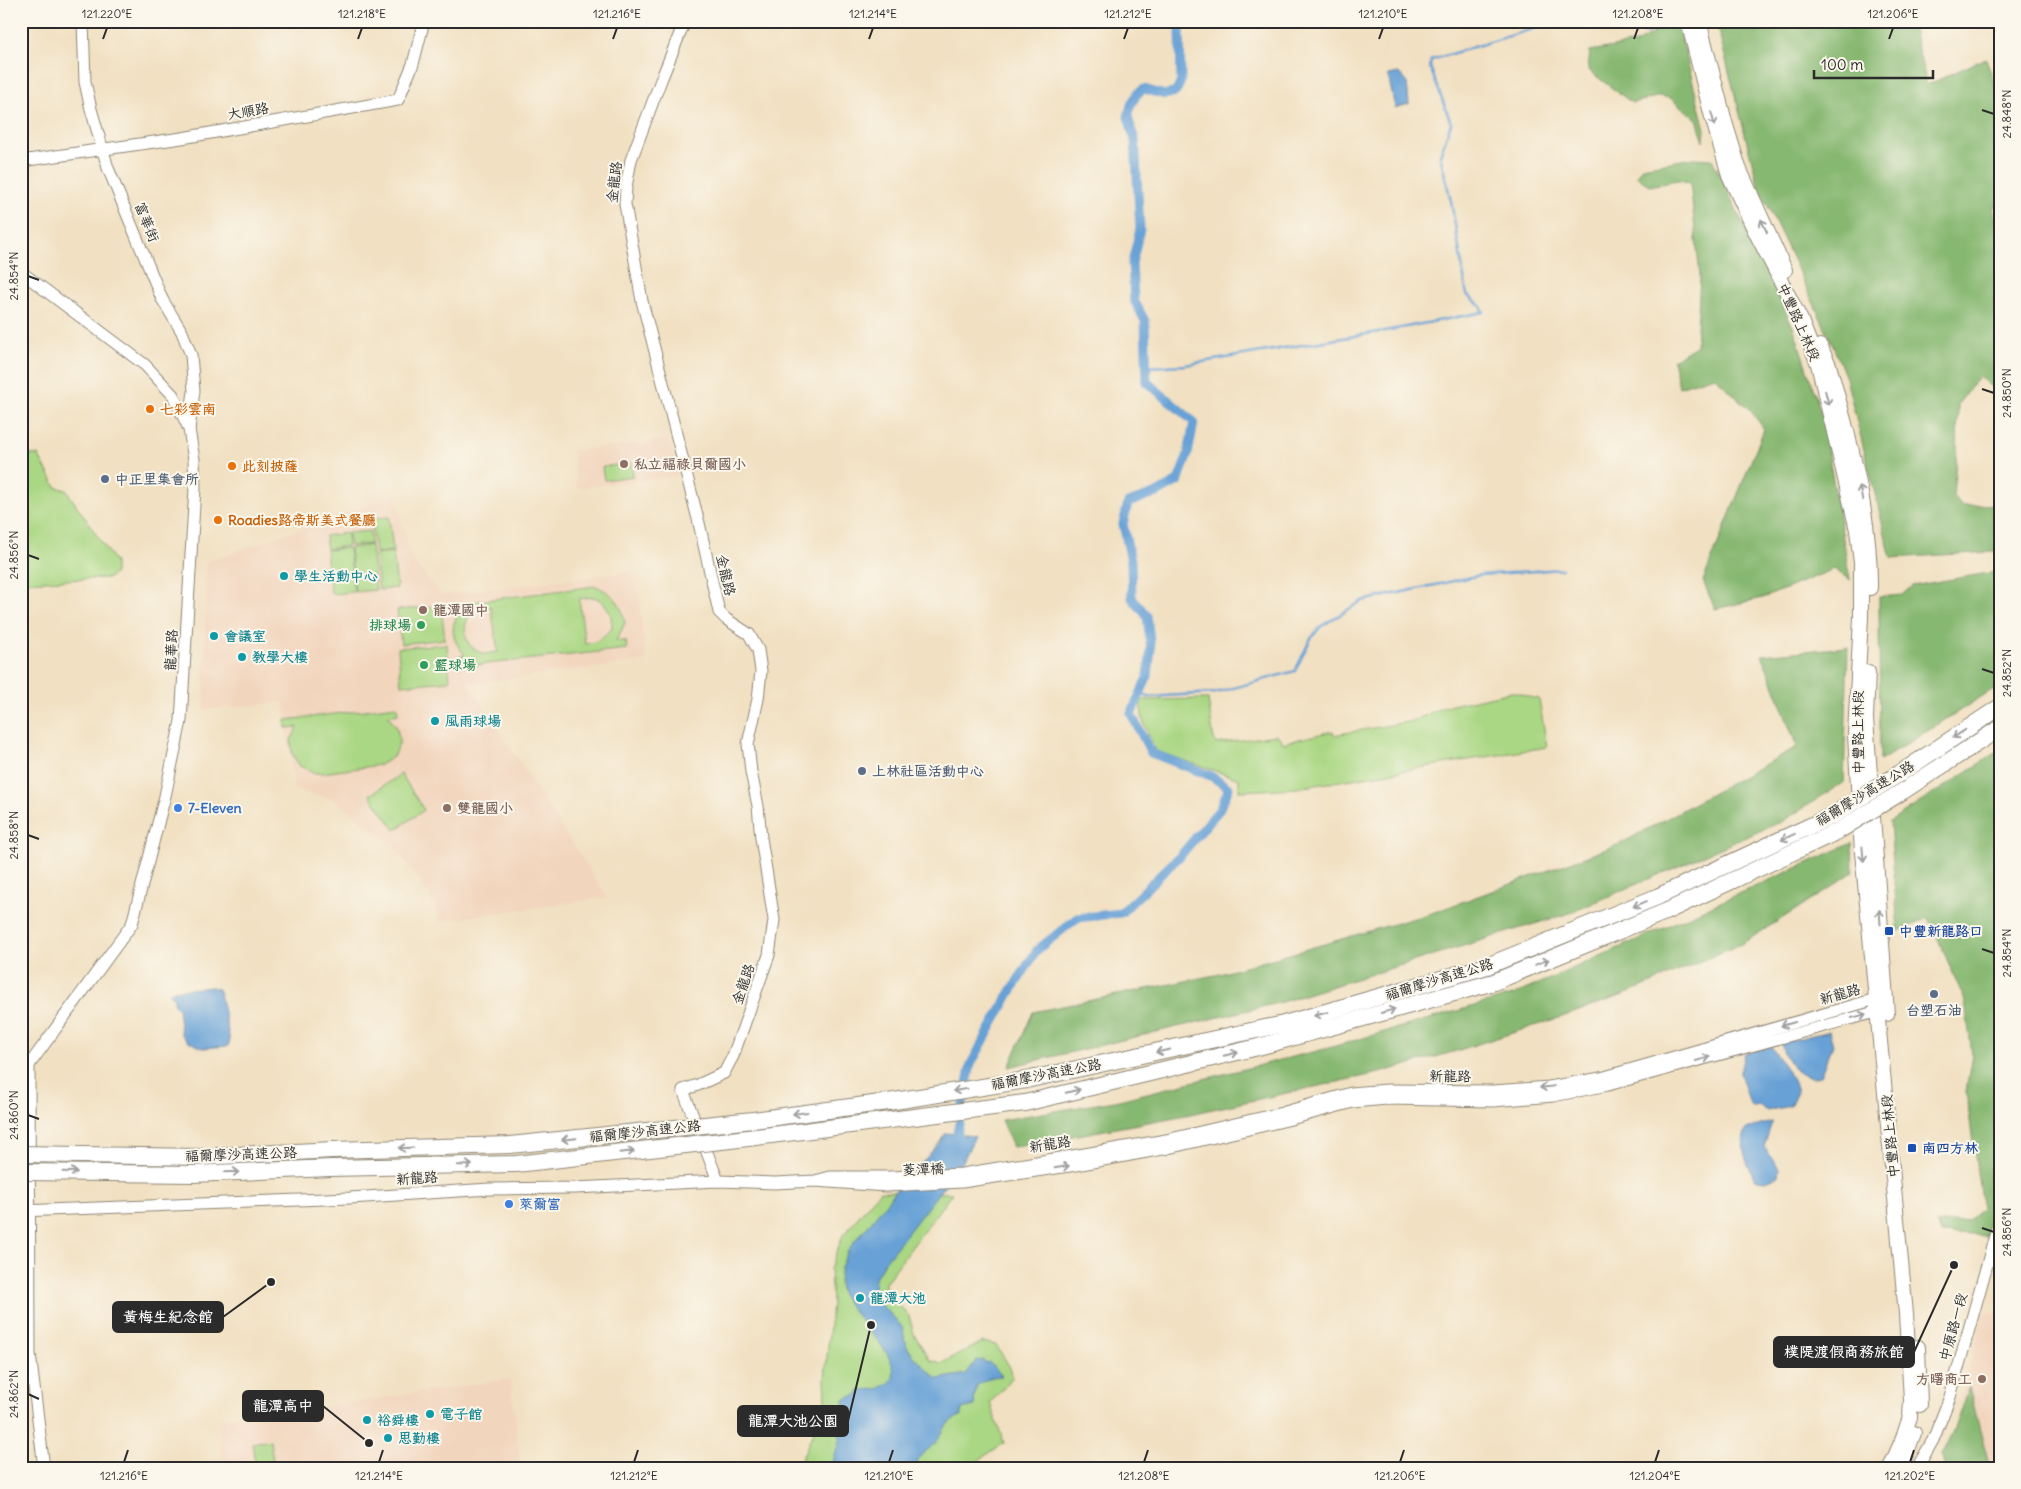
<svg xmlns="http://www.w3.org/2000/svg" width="2021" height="1489" font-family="Delius,'LXGW WenKai TC',sans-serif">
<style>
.built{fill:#f2d5bd}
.green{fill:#aad783;stroke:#6a8157;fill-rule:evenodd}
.forest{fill:#87b871;stroke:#59724e}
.water{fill:#67a1d6;stroke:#496680}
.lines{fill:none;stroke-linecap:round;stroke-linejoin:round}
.stream{stroke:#67a1d6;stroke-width:2.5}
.canal{stroke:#67a1d6;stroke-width:9}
.minor-casing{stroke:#8e8676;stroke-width:13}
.major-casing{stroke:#8e8676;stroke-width:16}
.highway-casing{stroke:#8e8676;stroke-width:18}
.minor{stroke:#fff;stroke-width:11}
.major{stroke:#fff;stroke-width:14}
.highway{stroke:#fff;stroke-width:16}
.highway-bridge-casing{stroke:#8e8676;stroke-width:18;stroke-linecap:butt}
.highway-bridge{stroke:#fff;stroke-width:16}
.oneway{stroke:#a0a0a0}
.ticks{fill:none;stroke:#2b2b2b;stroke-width:2}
.food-dot{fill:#e8710a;stroke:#fbf7ec;stroke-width:2}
.education-dot{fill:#8d6e63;stroke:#fbf7ec;stroke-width:2}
.service-dot{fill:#5c6f8a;stroke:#fbf7ec;stroke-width:2}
.culture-dot{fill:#0f9aa8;stroke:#fbf7ec;stroke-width:2}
.leisure-dot{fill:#2e9e5b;stroke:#fbf7ec;stroke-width:2}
.shop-dot{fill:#3f7fe0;stroke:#fbf7ec;stroke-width:2}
.transit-dot{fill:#1a4fb4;stroke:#fbf7ec;stroke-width:2}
.labels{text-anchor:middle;stroke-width:4;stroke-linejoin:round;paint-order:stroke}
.street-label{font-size:14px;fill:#2b2b2b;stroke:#fbf7ec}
.food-label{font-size:14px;font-weight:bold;fill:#c56008;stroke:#fbf7ec;text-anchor:start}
.education-label{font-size:14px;font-weight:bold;fill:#785e54;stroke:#fbf7ec;text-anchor:start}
.service-label{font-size:14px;font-weight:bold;fill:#4e5e75;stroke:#fbf7ec;text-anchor:start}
.culture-label{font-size:14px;font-weight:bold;fill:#0d838f;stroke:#fbf7ec;text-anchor:start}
.leisure-label{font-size:14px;font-weight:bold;fill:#27864d;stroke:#fbf7ec;text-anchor:end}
.shop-label{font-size:14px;font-weight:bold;fill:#366cbe;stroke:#fbf7ec;text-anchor:start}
.transit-label{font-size:14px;font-weight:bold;fill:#164399;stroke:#fbf7ec;text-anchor:start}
.leader{fill:none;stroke:#2b2b2b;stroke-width:2}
.callout-dot{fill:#2b2b2b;stroke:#fbf7ec;stroke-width:2}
.callout{fill:#2b2b2b;stroke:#2b2b2b;stroke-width:2}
.callout-label{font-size:15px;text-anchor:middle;font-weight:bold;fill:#fff}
.neatline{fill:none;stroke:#2b2b2b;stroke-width:2}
.ticks-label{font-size:12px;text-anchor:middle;fill:#2b2b2b}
</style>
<rect width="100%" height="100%" fill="#fbf7ec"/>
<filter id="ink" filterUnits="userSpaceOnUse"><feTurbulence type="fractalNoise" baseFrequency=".02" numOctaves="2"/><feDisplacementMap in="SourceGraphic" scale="10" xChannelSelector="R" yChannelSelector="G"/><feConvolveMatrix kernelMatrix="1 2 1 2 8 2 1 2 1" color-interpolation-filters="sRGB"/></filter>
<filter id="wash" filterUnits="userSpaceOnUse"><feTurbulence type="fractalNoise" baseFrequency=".0096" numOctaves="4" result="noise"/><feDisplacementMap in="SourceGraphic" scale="20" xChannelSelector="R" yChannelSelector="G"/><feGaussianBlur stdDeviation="1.12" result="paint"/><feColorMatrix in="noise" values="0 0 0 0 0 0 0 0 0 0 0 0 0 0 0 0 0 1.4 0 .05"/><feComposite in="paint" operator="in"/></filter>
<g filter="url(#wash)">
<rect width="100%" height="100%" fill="#f1e0c1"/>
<g class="built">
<polygon points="666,440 671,444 677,476 577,488 572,451"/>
<polygon points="396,495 411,558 441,595 630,572 639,594 646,661 469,684 607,897 439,921 430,897 419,880 394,846 357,816 332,799 294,789 284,702 204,710 206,562"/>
<polygon points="2000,1311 2000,1468 1983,1468 1975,1431 1961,1396 1982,1314"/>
<polygon points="510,1379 521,1468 222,1468 218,1418 260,1416"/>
</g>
<g class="green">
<polygon points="21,454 38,455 56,487 66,490 115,562 115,573 109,578 21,582"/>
<polygon points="631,463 633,476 604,480 602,467"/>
<polygon points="389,517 393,551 375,553 371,518"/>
<polygon points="370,531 371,544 350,546 348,533"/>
<polygon points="347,533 348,546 327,549 325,536"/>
<polygon points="371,545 376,590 355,592 350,548"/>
<polygon points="349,548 354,592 331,594 326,550"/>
<polygon points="393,552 397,588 379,590 375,554"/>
<path d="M 596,586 C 615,595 621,602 625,623 L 616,641 L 626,641 L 627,649 L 458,667 L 456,657 L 465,655 C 447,636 450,616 471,602 ZM 594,597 C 608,603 612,614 612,628 C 604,638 598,642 585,644 L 579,599 ZM 491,607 L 498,652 L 483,654 C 478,651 471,648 468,642 C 462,632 466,615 476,610 C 480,607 486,608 491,607 Z"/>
<polygon points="441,606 445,639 401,644 397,610"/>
<polygon points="447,644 450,681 401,685 398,648"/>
<path d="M 1512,692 C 1522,693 1528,698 1539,699 L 1547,747 L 1297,788 L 1239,791 L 1239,779 L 1156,751 C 1149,735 1139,718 1141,700 L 1208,699 L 1213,735 L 1216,744 L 1276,735 L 1281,738 L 1283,743 L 1333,731 L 1334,735 L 1413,721 L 1443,707 Z"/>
<polygon points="397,706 398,714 388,716 396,726 399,737 399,744 393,757 380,765 323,773 313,773 300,766 296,760 292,753 291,740 298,727 286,728 286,720"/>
<polygon points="401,774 424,810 395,830 370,795"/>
<polygon points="880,1191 952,1193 885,1283 885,1290 909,1316 914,1334 930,1360 942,1363 983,1342 996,1345 1011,1369 1012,1378 990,1403 1004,1443 967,1468 798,1468 826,1401 825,1379 832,1303 830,1269 843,1235"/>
<polygon points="270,1440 274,1468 236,1468 235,1465 255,1462 252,1443"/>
</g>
<g class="forest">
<polygon points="1621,21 1677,21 1705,129 1704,142 1697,119 1670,98 1660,96 1632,103 1588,70 1590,51 1636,43 1654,33"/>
<polygon points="1716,21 1911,21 1927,85 1986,58 2000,102 2000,205 1993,207 1996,221 2000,221 2000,394 1979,377 1958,404 1957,450 1953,495 1962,506 2000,504 2000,551 1992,552 1891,558 1846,378 1829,336 1758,185"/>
<polygon points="1693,158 1712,159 1794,329 1822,416 1850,580 1834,569 1763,598 1715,609 1703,581 1764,429 1751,411 1714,376 1679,387 1673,360 1696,346 1700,277 1690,182 1677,180 1650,186 1636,176 1642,167"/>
<polygon points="2000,571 2000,685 1880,761 1879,597 1902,595 1912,586"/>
<polygon points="1848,647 1844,782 1783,821 1570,913 1278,1003 1009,1067 1033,1012 1220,974 1432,913 1620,844 1797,747 1762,655"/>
<polygon points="2000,750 2000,1136 1993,1156 1991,1211 1987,1236 1941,1233 1936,1224 1968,1220 1982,1208 1966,1092 1972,1054 1965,1001 1929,918 1898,931 1890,822"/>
<polygon points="1852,843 1853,872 1819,895 1743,943 1626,994 1562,1017 1453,1052 1379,1073 1181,1116 1013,1147 1001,1120 1115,1101 1325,1049 1516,994"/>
<polygon points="1969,1387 1990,1468 1945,1468 1941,1455 1952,1434"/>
</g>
<g class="water">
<polygon points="1399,73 1407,82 1409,104 1395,108 1388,75"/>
<polygon points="212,987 218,989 220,993 230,1041 228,1046 203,1048 187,1041 181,1034 178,1009 174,1005 174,998 169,994 174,990"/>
<path d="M 1829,1031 L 1833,1045 L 1820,1076 C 1800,1082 1784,1060 1781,1043 Z"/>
<path d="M 1771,1046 C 1780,1061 1792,1073 1797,1091 L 1790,1106 L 1767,1111 L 1759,1105 L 1751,1107 L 1740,1073 L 1744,1054 Z"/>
<path d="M 1772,1122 L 1764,1147 L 1779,1168 L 1778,1176 L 1766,1181 L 1755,1180 C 1747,1163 1739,1148 1746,1129 Z"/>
<path d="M 946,1133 L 975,1136 L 962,1163 L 884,1263 C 881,1268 876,1275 875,1280 C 869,1302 891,1311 901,1326 C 905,1331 903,1335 905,1341 C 908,1353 928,1371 938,1379 L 966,1374 L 976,1361 L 984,1360 L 985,1363 L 989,1362 L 1002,1376 L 992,1377 L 977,1385 L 974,1398 L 975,1406 L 962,1409 L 961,1416 C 945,1422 946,1428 937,1441 C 929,1452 918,1451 916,1468 L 831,1468 L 840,1438 L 838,1428 L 845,1408 L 844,1399 L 857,1395 L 860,1390 C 867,1389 876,1390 882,1387 C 923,1371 844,1313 840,1289 C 837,1277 842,1263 847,1253 C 852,1243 861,1234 868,1226 C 879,1212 890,1198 901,1184 C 917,1167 933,1153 946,1133 Z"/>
</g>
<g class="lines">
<g class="stream">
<polyline points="1609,21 1648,33"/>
<polyline points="1147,367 1185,365 1390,330 1484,312 1480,305 1467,295 1451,201 1440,155 1451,123 1430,67 1431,60 1559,21"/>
<polyline points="1141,695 1149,697 1215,693 1295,671 1310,640 1320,627 1362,601 1481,575 1562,569"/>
</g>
<polyline class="canal" points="955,1144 971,1064 1010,993 1037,950 1077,918 1121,913 1180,856 1219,810 1229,788 1211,776 1151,753 1131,714 1148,676 1151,649 1147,616 1132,598 1131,561 1123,524 1128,503 1157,493 1178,481 1188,454 1194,422 1147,382 1145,321 1134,300 1132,263 1140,229 1135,140 1128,117 1131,105 1137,94 1144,89 1165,95 1176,92 1181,81 1180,29 1178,21"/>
</g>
</g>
<g filter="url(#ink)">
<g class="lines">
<defs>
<g id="minor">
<polyline points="83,21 85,82 91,109 108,168 162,299 182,332 191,355 194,391 189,429"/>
<polyline points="685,21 661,80 631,160 626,187 625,204 642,301 699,523 719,612 726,619 749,634 758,650 761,671 758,699 748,744 751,772 758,806 761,838 774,920 769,955 733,1056 724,1073 698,1085 683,1090 718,1181"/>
<polyline points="21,161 182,138 398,100 413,64 424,21"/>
<polyline points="21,272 145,365 173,395 189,429 194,460 195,488 181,721 165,796 132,924 21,1076"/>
<polyline points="29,1067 30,1354 44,1468"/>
<polyline points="2000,1173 2000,1181"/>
<polyline points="21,1211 350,1198 490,1189 575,1188 718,1181 775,1183 815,1181 886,1186 962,1182 1076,1165 1168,1148 1287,1120 1353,1102 1387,1099 1493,1101 1553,1096 1608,1085 1879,1011 1886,1000 1876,999 1601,1078 1549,1087 1493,1091 1388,1090 1351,1093 1282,1113 1166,1140 1073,1156 962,1174 890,1177 830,1177 815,1181"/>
<polyline points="1917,1468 1933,1440 1950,1397 2000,1218"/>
</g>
<g id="major">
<polyline points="1688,21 1712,117 1729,175 1756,233 1800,318 1818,364 1857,530 1861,563 1861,617 1855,735 1862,852 1906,1314 1911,1400 1910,1417 1903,1438 1890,1468"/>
<polyline points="1699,21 1725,122 1739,168 1785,270"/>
<path d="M 1820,346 L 1829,365 C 1849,437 1871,512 1870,588"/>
<polyline points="1868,672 1866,718 1887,1014"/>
<polyline points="1918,1347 1920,1405"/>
<polyline points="1901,1468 1914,1433"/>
</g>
<g id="highway">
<polyline points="1899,774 2000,707"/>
<polyline points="1903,791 2000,728"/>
<polyline points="1026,1080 1284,1024 1487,966 1657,897 1832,816"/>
<polyline points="1025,1103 1258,1047 1494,982 1665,912 1838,831"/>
</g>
</defs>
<use href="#minor" class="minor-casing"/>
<use href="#major" class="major-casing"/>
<use href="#highway" class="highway-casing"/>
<use href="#minor" class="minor"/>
<use href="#major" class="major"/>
<use href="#highway" class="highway"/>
<defs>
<g id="highway-bridge">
<polyline points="1832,816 1899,774"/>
<polyline points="1838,831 1903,791"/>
<polyline points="21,1154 200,1157 333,1150 510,1145 753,1120 888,1102 1026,1080"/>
<polyline points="21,1172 193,1174 331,1168 516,1164 748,1138 1025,1103"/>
</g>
</defs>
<use href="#highway-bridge" class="highway-bridge-casing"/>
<use href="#highway-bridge" class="highway-bridge"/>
</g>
<defs><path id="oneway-shaft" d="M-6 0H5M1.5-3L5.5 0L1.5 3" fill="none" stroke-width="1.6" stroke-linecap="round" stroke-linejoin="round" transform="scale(1.25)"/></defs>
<g class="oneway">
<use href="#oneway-shaft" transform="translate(1713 119) rotate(75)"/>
<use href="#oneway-shaft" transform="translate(1764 226) rotate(-115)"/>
<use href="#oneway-shaft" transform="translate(1827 398) rotate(76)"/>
<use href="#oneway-shaft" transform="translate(1861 493) rotate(-101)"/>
<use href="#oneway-shaft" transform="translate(1959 734) rotate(147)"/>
<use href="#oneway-shaft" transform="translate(1788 837) rotate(155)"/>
<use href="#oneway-shaft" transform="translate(1863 854) rotate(85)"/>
<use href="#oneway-shaft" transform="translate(1640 904) rotate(158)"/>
<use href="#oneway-shaft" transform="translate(1880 917) rotate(-94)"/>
<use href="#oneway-shaft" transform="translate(1542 962) rotate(-22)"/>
<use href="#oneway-shaft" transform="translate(1388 1011) rotate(-15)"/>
<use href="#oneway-shaft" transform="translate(1321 1014) rotate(164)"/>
<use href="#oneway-shaft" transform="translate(1859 1016) rotate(-15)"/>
<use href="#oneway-shaft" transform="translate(1788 1024) rotate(164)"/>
<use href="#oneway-shaft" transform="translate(1163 1051) rotate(168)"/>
<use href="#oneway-shaft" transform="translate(1231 1054) rotate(-13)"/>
<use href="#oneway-shaft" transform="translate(1703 1059) rotate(-15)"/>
<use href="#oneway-shaft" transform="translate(1547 1087) rotate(174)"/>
<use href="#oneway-shaft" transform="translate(960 1090) rotate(171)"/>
<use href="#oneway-shaft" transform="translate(1073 1091) rotate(-13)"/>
<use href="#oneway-shaft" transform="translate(800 1113) rotate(172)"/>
<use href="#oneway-shaft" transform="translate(569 1139) rotate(174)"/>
<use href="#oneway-shaft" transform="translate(406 1148) rotate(179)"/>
<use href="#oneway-shaft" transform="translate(627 1152) rotate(-6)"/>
<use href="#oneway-shaft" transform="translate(465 1165) rotate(-1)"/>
<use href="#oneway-shaft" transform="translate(1062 1167) rotate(-9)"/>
<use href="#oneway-shaft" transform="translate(70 1172) rotate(1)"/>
<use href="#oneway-shaft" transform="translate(232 1172) rotate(-2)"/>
</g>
</g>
<path class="ticks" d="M 103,39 L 107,28M 358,39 L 362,28M 613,39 L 617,28M 869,39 L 873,28M 1124,39 L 1128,28M 1379,39 L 1383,28M 1634,39 L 1638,28M 1889,39 L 1893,28M 1982,110 L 1994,114M 28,276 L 39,280M 1982,389 L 1994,393M 28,555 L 39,559M 1982,669 L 1994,673M 28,835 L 39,839M 1982,949 L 1994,953M 28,1115 L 39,1119M 1982,1228 L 1994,1232M 28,1394 L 39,1399M 124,1462 L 128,1450M 379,1462 L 383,1450M 634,1462 L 638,1450M 889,1462 L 893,1450M 1144,1462 L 1148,1450M 1400,1462 L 1404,1450M 1655,1462 L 1659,1450M 1910,1462 L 1914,1450"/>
<g class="food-dot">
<circle cx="150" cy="409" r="5"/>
<circle cx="232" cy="466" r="5"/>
<circle cx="218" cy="520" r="5"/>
</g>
<g class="education-dot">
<circle cx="624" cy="464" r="5"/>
<circle cx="423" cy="610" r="5"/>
<circle cx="447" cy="808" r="5"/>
<circle cx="1982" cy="1379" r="5"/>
</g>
<g class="service-dot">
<circle cx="105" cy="479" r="5"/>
<circle cx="862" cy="771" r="5"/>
<circle cx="1934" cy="994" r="5"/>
</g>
<g class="culture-dot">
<circle cx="284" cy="576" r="5"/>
<circle cx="214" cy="636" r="5"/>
<circle cx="242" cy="657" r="5"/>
<circle cx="435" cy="721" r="5"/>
<circle cx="860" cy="1298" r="5"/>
<circle cx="430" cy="1414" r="5"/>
<circle cx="367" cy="1420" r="5"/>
<circle cx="388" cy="1438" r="5"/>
</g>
<g class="leisure-dot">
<circle cx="421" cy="625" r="5"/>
<circle cx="424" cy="665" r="5"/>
</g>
<g class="shop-dot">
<circle cx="178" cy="808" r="5"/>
<circle cx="509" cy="1204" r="5"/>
</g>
<g class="transit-dot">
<rect x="1884" y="926" width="10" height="10" rx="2.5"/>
<rect x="1907" y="1143" width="10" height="10" rx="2.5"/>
</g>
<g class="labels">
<g class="street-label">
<text transform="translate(248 111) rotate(-10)" y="5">大順路</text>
<text transform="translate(614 182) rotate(-83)" y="5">金龍路</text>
<text transform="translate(147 222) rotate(68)" y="5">富華街</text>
<text transform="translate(1799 322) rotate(66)" y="5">中豐路上林段</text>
<text transform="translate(726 575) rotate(77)" y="5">金龍路</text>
<text transform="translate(171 650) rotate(-87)" y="5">龍華路</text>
<text transform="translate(1858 732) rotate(-90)" y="5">中豐路上林段</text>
<text transform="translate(1865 793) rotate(-31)" y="5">福爾摩沙高速公路</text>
<text transform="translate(1439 979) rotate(-17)" y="5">福爾摩沙高速公路</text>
<text transform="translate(743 984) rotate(-71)" y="5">金龍路</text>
<text transform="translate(1840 994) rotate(-16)" y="5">新龍路</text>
<text transform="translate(1046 1074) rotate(-11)" y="5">福爾摩沙高速公路</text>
<text transform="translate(1450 1076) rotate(1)" y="5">新龍路</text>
<text transform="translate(645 1131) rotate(-6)" y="5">福爾摩沙高速公路</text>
<text transform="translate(1890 1136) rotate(-95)" y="5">中豐路上林段</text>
<text transform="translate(1050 1144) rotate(-9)" y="5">新龍路</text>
<text transform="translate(241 1154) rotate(-2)" y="5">福爾摩沙高速公路</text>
<text transform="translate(923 1169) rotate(-3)" y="5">菱潭橋</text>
<text transform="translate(417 1178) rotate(-4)" y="5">新龍路</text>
<text transform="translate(1953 1327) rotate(-75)" y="5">中原路一段</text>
</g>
<g class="food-label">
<text x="160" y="414">七彩雲南</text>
<text x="242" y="471">此刻披薩</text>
<text x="228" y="525">Roadies路帝斯美式餐廳</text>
</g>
<g class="education-label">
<text x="634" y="469">私立福祿貝爾國小</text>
<text x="433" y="615">龍潭國中</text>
<text x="457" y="813">雙龍國小</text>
<text x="1972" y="1384" text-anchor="end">方曙商工</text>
</g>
<g class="service-label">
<text x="115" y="484">中正里集會所</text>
<text x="872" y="776">上林社區活動中心</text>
<text x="1934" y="1015" text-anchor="middle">台塑石油</text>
</g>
<g class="culture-label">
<text x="294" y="581">學生活動中心</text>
<text x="224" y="641">會議室</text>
<text x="252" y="662">教學大樓</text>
<text x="445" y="726">風雨球場</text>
<text x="870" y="1303">龍潭大池</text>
<text x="440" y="1419">電子館</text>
<text x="377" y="1425">裕舜樓</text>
<text x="398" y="1443">思勤樓</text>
</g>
<g class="leisure-label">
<text x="411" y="630">排球場</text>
<text x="434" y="670" text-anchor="start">籃球場</text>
</g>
<g class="shop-label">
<text x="188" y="813">7-Eleven</text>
<text x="519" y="1209">萊爾富</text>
</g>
<g class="transit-label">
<text x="1899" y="936">中豐新龍路口</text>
<text x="1922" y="1153">南四方林</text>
</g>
</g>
<path class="leader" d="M271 1282L223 1317M1954 1265L1914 1352M369 1443L323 1406M871 1325L848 1421"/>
<g class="callout-dot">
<circle cx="271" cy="1282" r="5"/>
<circle cx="1954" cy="1265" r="5"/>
<circle cx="369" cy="1443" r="5"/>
<circle cx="871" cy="1325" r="5"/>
</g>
<g class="callout">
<rect x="113" y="1302" width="110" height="30" rx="5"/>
<rect x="1774" y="1337" width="140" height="30" rx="5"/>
<rect x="243" y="1391" width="80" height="30" rx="5"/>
<rect x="738" y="1406" width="110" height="30" rx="5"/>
</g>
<g class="callout-label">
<text x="168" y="1322">黃梅生紀念館</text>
<text x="1844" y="1357">樸隄渡假商務旅館</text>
<text x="283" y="1411">龍潭高中</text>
<text x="793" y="1426">龍潭大池公園</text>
</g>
<rect width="2021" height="1489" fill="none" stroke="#fbf7ec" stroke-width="55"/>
<path d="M1814 70v8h119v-8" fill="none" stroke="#2b2b2b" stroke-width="2.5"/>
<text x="1821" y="70" font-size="15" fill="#2b2b2b" stroke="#fbf7ec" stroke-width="4" paint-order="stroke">100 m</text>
<rect x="28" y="28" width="1966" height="1434" class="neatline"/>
<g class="ticks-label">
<text x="107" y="18">121.220°E</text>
<text x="362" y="18">121.218°E</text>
<text x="617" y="18">121.216°E</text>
<text x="873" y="18">121.214°E</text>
<text x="1128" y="18">121.212°E</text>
<text x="1383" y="18">121.210°E</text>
<text x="1638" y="18">121.208°E</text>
<text x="1893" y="18">121.206°E</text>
<text transform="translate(2007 114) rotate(-90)" y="4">24.848°N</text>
<text transform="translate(14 276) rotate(-90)" y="4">24.854°N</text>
<text transform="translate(2007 393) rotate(-90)" y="4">24.850°N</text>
<text transform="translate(14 555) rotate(-90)" y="4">24.856°N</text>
<text transform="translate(2007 673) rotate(-90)" y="4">24.852°N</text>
<text transform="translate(14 835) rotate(-90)" y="4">24.858°N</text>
<text transform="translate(2007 953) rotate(-90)" y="4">24.854°N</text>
<text transform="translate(14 1115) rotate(-90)" y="4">24.860°N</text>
<text transform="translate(2007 1232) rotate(-90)" y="4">24.856°N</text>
<text transform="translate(14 1394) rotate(-90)" y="4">24.862°N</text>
<text x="124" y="1480">121.216°E</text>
<text x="379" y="1480">121.214°E</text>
<text x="634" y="1480">121.212°E</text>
<text x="889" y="1480">121.210°E</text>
<text x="1144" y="1480">121.208°E</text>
<text x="1400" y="1480">121.206°E</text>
<text x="1655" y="1480">121.204°E</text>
<text x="1910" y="1480">121.202°E</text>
</g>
</svg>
